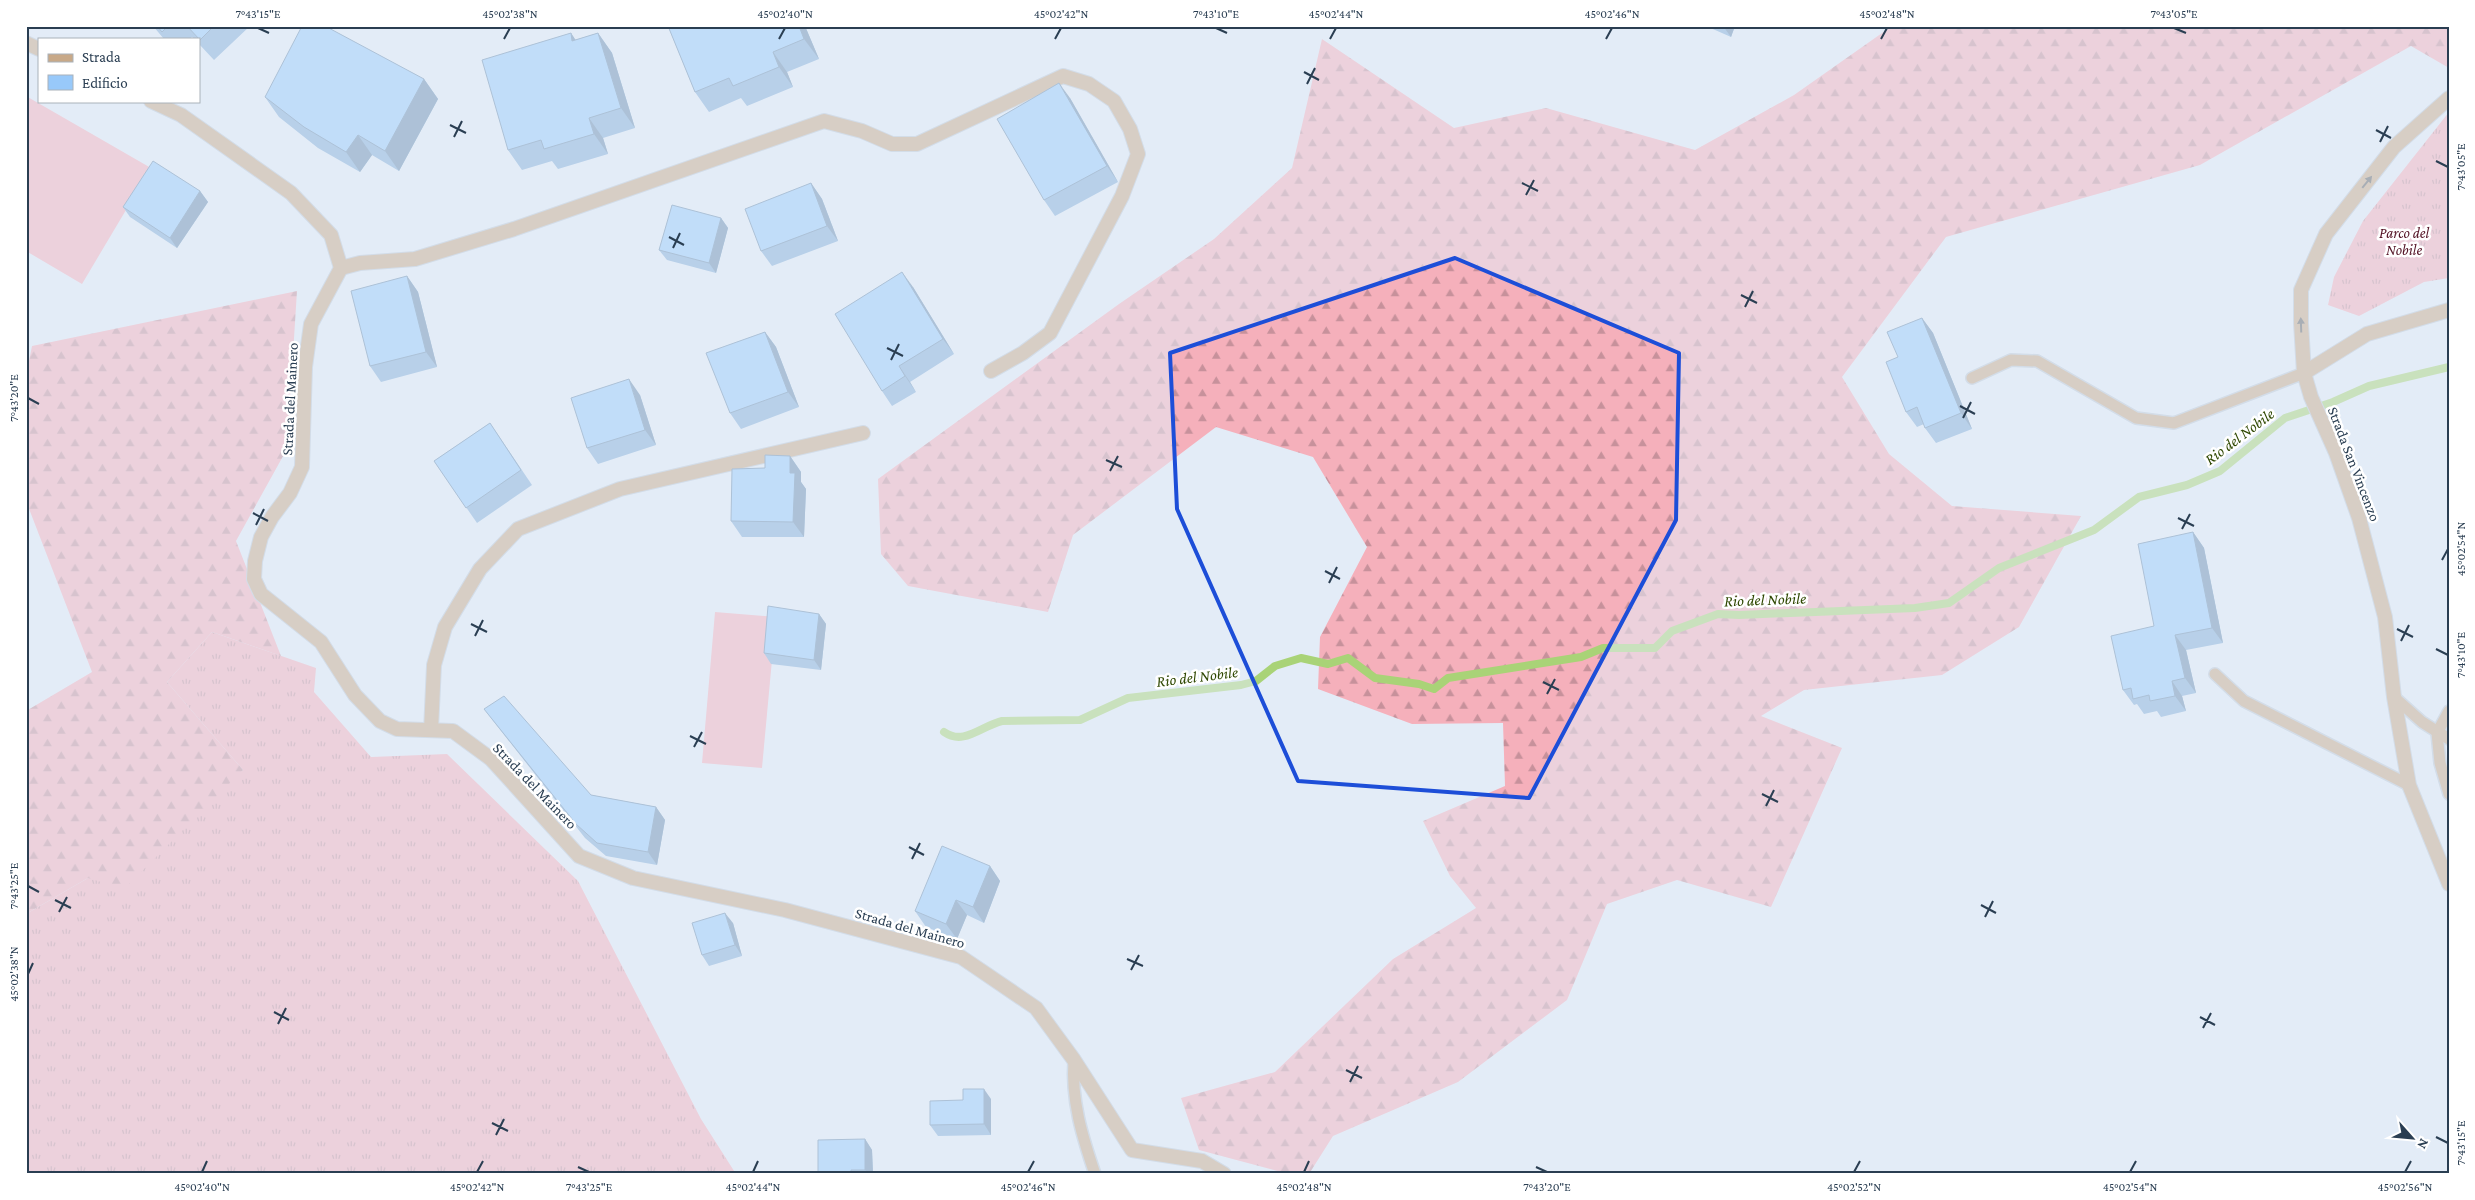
<svg xmlns="http://www.w3.org/2000/svg" width="2475" height="1200" font-family="'Crimson Pro',serif">
<style>
.grass{fill:url(#grass-tufts)}
.forest{fill:url(#forest-firs)}
.pitch{fill:#f5b0bb}
.lines{fill:none;stroke-linecap:round;stroke-linejoin:round}
.stream{stroke:#a9d377;stroke-width:8}
.service-casing{stroke:#bec9d6;stroke-width:14}
.minor-casing{stroke:#bec9d6;stroke-width:16}
.service{stroke:#c8a988;stroke-width:11}
.minor{stroke:#c8a988;stroke-width:14}
.wall{fill:#83add7}
.shaded-wall{fill:#6a8daf}
.building{fill:#98c9fa;stroke:#6a8daf}
.oneway{fill:#616365}
.marked{fill:none;stroke:#1d4ed8;stroke-width:4;stroke-linejoin:round}
.ticks{fill:none;stroke:#2a3e52;stroke-width:2}
.labels{text-anchor:middle;stroke-width:5;stroke-linejoin:round;paint-order:stroke}
.park-label{font-size:15px;font-style:italic;fill:#531224;stroke:#fff}
.street-label{font-size:15px;fill:#2a3e52;stroke:#fff}
.water-label{font-size:16px;font-style:italic;fill:#2f4802;stroke:#fff}
.neatline{fill:none;stroke:#2a3e52;stroke-width:2}
.ticks-label{font-size:12px;text-anchor:middle;fill:#2a3e52}
</style>
<defs>
<pattern id="grass-tufts" width="24" height="20" patternUnits="userSpaceOnUse" patternTransform="scale(1.25)"><rect width="24" height="20" fill="#f5b0bb"/><path d="M3 7l-1-3M5 7V3M7 7l1-3M15 17l-1-3M17 17v-4M19 17l1-3" fill="none" stroke="#c7919b"/></pattern>
<pattern id="forest-firs" width="22" height="20" patternUnits="userSpaceOnUse" patternTransform="scale(1.25)"><rect width="22" height="20" fill="#f5b0bb"/><path d="M5 1l3.5 6h-7zM16 11l3.5 6h-7z" fill="#c7919b"/></pattern>
</defs>
<rect width="100%" height="100%" fill="#e3ecf7"/>
<g class="grass">
<polygon points="2449,112 2449,278 2424,282 2359,316 2328,305 2334,277 2363,221"/>
<polygon points="212,632 316,668 314,692 371,757 447,754 578,881 701,1119 736,1174 26,1174 26,914 88,878 243,770 167,682"/>
</g>
<g class="forest">
<polygon points="1892,26 2449,26 2449,68 2411,46 2200,165 1946,237 1842,377 1889,454 1952,506 2081,516 2019,627 1942,675 1804,690 1761,716 1842,748 1771,907 1677,880 1607,904 1567,1000 1458,1082 1333,1136 1309,1174 1289,1174 1199,1150 1181,1098 1275,1072 1393,959 1476,908 1450,876 1423,821 1505,786 1503,723 1412,724 1318,689 1320,637 1367,547 1313,457 1216,427 1073,535 1048,612 908,586 881,554 878,479 1119,304 1214,239 1292,168 1322,39 1454,128 1546,108 1695,150 1794,95"/>
<polygon points="297,291 287,449 236,541 281,656 212,632 167,682 243,770 124,889 88,878 26,914 26,711 92,672 26,501 26,376 32,346"/>
</g>
<g class="pitch">
<polygon points="26,96 151,168 82,284 26,251"/>
<polygon points="715,612 776,617 762,768 702,763"/>
</g>
<g class="lines">
<path class="stream" d="M 944,732 C 964,746 981,726 1002,721 L 1080,720 L 1128,698 L 1241,685 L 1256,681 L 1275,666 L 1301,658 L 1328,664 L 1348,658 L 1375,678 L 1419,684 L 1434,689 L 1448,678 L 1581,657 L 1603,648 L 1655,648 L 1672,631 L 1718,614 L 1739,615 L 1915,608 L 1949,603 L 1999,568 L 2094,530 L 2139,497 L 2187,485 L 2220,471 L 2285,418 L 2333,402 L 2369,386 L 2449,367"/>
<defs>
<g id="service">
<polyline points="1972,378 2011,360 2037,361 2136,418 2174,423 2304,373"/>
<polyline points="2215,674 2244,701 2409,785"/>
<polyline points="2394,697 2422,722 2449,739"/>
<polyline points="2449,711 2437,733 2440,763 2449,794"/>
<path d="M 1074,1060 C 1071,1100 1082,1136 1095,1174"/>
</g>
<g id="minor">
<polyline points="26,43 39,49"/>
<polyline points="2449,98 2394,147 2326,234 2301,290 2301,323 2304,373 2311,397 2336,453 2359,518 2385,617 2394,697 2409,785 2449,884"/>
<polyline points="151,101 181,115 291,193 331,235 341,268 311,324 305,367 302,467 290,493 272,517 261,537 255,561 254,579 261,594 321,642 355,695 380,721 397,729 453,731 491,759 579,856 633,878 785,910 961,957 1036,1008 1074,1060 1132,1150 1202,1161 1224,1174"/>
<polyline points="341,268 360,263 415,259 514,229 824,121 862,131 892,144 917,144 1063,76 1089,84 1114,101 1130,129 1138,154 1122,196 1050,333 1023,353 991,371"/>
<polyline points="2304,373 2367,334 2449,310"/>
<polyline points="431,730 434,665 445,627 480,569 518,529 620,489 863,433"/>
</g>
</defs>
<use href="#service" class="service-casing"/>
<use href="#minor" class="minor-casing"/>
<use href="#service" class="service"/>
<use href="#minor" class="minor"/>
</g>
<g class="wall">
<polygon points="153,26 250,26 214,60 199,44 199,39 194,39 192,37 190,39 164,39"/>
<polygon points="668,26 805,26 819,59 787,72 793,87 747,106 741,98 709,112 695,92"/>
<polygon points="1706,26 1735,26 1731,37"/>
<polygon points="571,33 575,40 598,33 612,53 635,128 603,138 608,154 558,169 552,161 522,170 508,150"/>
<polygon points="424,79 438,99 399,171 372,155 360,172 318,148 279,117 265,97"/>
<polygon points="1070,98 1118,182 1055,216 1044,200"/>
<polygon points="811,183 822,199 838,241 772,266 761,251"/>
<polygon points="200,191 208,202 177,248 130,217 123,207"/>
<polygon points="721,218 728,228 716,273 667,260 659,250"/>
<polygon points="407,276 418,292 437,367 381,382 370,366"/>
<polygon points="913,287 954,354 910,382 916,392 892,406 882,391"/>
<polygon points="1922,318 1933,333 1972,429 1936,443 1925,428 1924,424 1917,427 1906,412 1898,357"/>
<polygon points="765,332 776,347 799,407 741,429 730,413"/>
<polygon points="640,395 656,445 598,464 587,448"/>
<polygon points="490,423 532,485 477,523 434,461"/>
<polygon points="790,456 801,472 801,482 806,489 804,537 742,537 731,521 765,468"/>
<polygon points="2193,532 2204,548 2223,643 2186,650 2196,693 2182,696 2186,711 2161,717 2157,711 2144,714 2137,704 2134,705 2123,690 2154,626"/>
<polygon points="819,614 826,624 821,670 771,664 764,653"/>
<polygon points="484,709 591,795 656,807 665,820 657,865 606,856 585,838 494,722"/>
<polygon points="990,866 1000,881 984,923 967,915 957,939 926,927 915,911"/>
<polygon points="733,923 742,956 709,966 702,955"/>
<polygon points="991,1099 991,1135 938,1136 930,1125 963,1100"/>
<polygon points="865,1139 872,1150 873,1174 818,1174"/>
</g>
<g class="shaded-wall">
<polygon points="799,26 805,26 819,59 804,39"/>
<polygon points="1723,26 1735,26 1731,37"/>
<polygon points="571,33 585,54 572,41"/>
<polygon points="598,33 612,53 635,128 621,108"/>
<polygon points="773,52 787,72 793,87 779,67"/>
<polygon points="424,79 438,99 399,171 385,151"/>
<polygon points="1059,83 1070,98 1118,182 1107,166"/>
<polygon points="589,118 603,138 608,154 594,134"/>
<polygon points="358,135 372,155 360,172 346,152"/>
<polygon points="811,183 822,199 838,241 827,226"/>
<polygon points="200,191 208,202 177,248 170,238"/>
<polygon points="721,218 728,228 716,273 709,263"/>
<polygon points="902,272 913,287 954,354 943,339"/>
<polygon points="407,276 418,292 437,367 426,352"/>
<polygon points="1922,318 1933,333 1972,429 1961,413"/>
<polygon points="765,332 776,347 799,407 788,392"/>
<polygon points="899,366 910,382 916,392 905,376"/>
<polygon points="629,379 640,395 656,445 645,430"/>
<polygon points="790,456 801,472 801,482 806,489 804,537 793,522 790,473"/>
<polygon points="2193,532 2204,548 2223,643 2212,628"/>
<polygon points="819,614 826,624 821,670 814,660"/>
<polygon points="2175,635 2186,650 2196,693 2185,678"/>
<polygon points="2172,681 2182,696 2186,711 2175,696"/>
<polygon points="656,807 665,820 657,865 648,852"/>
<polygon points="990,866 1000,881 984,923 973,907"/>
<polygon points="956,900 967,915 957,939 946,924"/>
<polygon points="725,913 733,923 742,956 735,945"/>
<polygon points="984,1089 991,1099 991,1135 984,1124"/>
<polygon points="865,1139 872,1150 873,1174 868,1174 865,1170"/>
</g>
<g class="building">
<polygon points="157,26 168,26 162,32"/>
<polygon points="187,26 214,26 200,40"/>
<polygon points="302,26 325,26 424,79 385,151 358,135 346,152 304,127 265,97"/>
<polygon points="668,26 799,26 804,39 773,52 779,67 733,86 729,78 695,92"/>
<polygon points="571,33 572,41 598,33 621,108 589,118 594,134 544,149 541,140 508,150 482,60"/>
<polygon points="1059,83 1107,166 1044,200 997,119"/>
<polygon points="153,161 200,191 170,238 123,207"/>
<polygon points="811,183 827,226 761,251 745,209"/>
<polygon points="672,205 721,218 709,263 659,250"/>
<polygon points="902,272 943,339 899,366 905,376 882,391 835,314"/>
<polygon points="407,276 426,352 370,366 351,291"/>
<polygon points="1922,318 1961,413 1925,428 1917,407 1906,412 1886,362 1898,357 1887,332"/>
<polygon points="765,332 788,392 730,413 706,353"/>
<polygon points="629,379 645,430 587,448 571,398"/>
<polygon points="490,423 521,470 466,508 434,461"/>
<polygon points="765,455 790,456 790,473 795,473 793,522 731,521 732,469 765,468"/>
<polygon points="2193,532 2212,628 2175,635 2185,678 2172,681 2175,696 2150,701 2149,695 2133,699 2131,688 2123,690 2111,636 2154,626 2138,544"/>
<polygon points="768,606 819,614 814,660 764,653"/>
<polygon points="504,696 591,795 656,807 648,852 597,843 576,824 484,709"/>
<polygon points="942,846 990,866 973,907 956,900 946,924 915,911"/>
<polygon points="725,913 735,945 702,955 692,923"/>
<polygon points="963,1089 984,1089 984,1124 930,1125 930,1101 963,1100"/>
<polygon points="865,1139 865,1170 851,1170 851,1174 818,1174 818,1140"/>
</g>
<defs><path id="oneway-solid" d="M-6-.8H1V-3.2L6.5 0L1 3.2V.8H-6Z" transform="scale(1.25)"/></defs>
<g class="oneway">
<use href="#oneway-solid" transform="translate(2367 182) rotate(-51)"/>
<use href="#oneway-solid" transform="translate(2301 325) rotate(-92)"/>
</g>
<path d="M0 0H2475V1200H0ZM 1455,258 L 1679,353 L 1676,520 L 1529,798 L 1298,781 L 1177,509 L 1170,353 Z" fill="#e3ecf7" fill-opacity=".55" fill-rule="evenodd"/>
<path class="marked" d="M 1455,258 L 1679,353 L 1676,520 L 1529,798 L 1298,781 L 1177,509 L 1170,353 Z"/>
<path class="ticks" d="M 258,28 L 269,33M 1216,28 L 1227,33M 2174,28 L 2186,33M 504,39 L 510,28M 779,39 L 785,28M 1055,39 L 1061,28M 1330,39 L 1336,28M 1606,39 L 1612,28M 1881,39 L 1887,28M 1304,72 L 1319,80M 1307,84 L 1315,68M 450,125 L 466,133M 2376,130 L 2391,138M 454,137 L 462,121M 2380,142 L 2388,126M 2436,161 L 2448,167M 1522,183 L 1538,191M 1526,195 L 1534,180M 669,237 L 684,245M 673,248 L 680,233M 1741,295 L 1757,303M 1745,307 L 1753,291M 887,348 L 903,356M 891,360 L 899,344M 28,398 L 39,404M 1960,406 L 1975,414M 1963,418 L 1971,402M 1106,460 L 1122,467M 1110,471 L 1118,456M 253,513 L 268,521M 2178,518 L 2194,526M 256,525 L 264,509M 2182,529 L 2190,514M 2442,560 L 2448,549M 1325,571 L 1340,579M 1329,583 L 1337,567M 471,624 L 487,632M 2397,629 L 2413,637M 475,636 L 483,620M 2401,641 L 2409,625M 2436,649 L 2448,655M 1543,682 L 1559,690M 1547,694 L 1555,679M 690,736 L 706,744M 694,747 L 702,732M 1762,794 L 1778,802M 1766,806 L 1774,790M 909,847 L 924,855M 912,859 L 920,843M 28,886 L 39,892M 55,900 L 71,908M 1981,905 L 1996,913M 59,912 L 67,897M 1985,917 L 1993,901M 1127,959 L 1143,966M 1131,970 L 1139,955M 28,974 L 33,963M 274,1012 L 289,1020M 2200,1017 L 2215,1025M 278,1024 L 286,1008M 2203,1028 L 2211,1013M 1346,1070 L 1362,1078M 1350,1082 L 1358,1066M 492,1123 L 508,1131M 496,1135 L 504,1119M 2436,1137 L 2448,1143M 578,1167 L 589,1172M 1536,1167 L 1547,1172M 202,1172 L 207,1161M 477,1172 L 483,1161M 753,1172 L 758,1161M 1028,1172 L 1034,1161M 1304,1172 L 1309,1161M 1854,1172 L 1860,1161M 2130,1172 L 2136,1161M 2405,1172 L 2411,1161"/>
<g class="labels">
<g class="park-label">
<text x="2404" y="238">Parco del<tspan x="2404" dy="17">Nobile</tspan></text>
</g>
<g class="street-label">
<text transform="translate(290 399) rotate(-87)" y="5">Strada del Mainero</text>
<text transform="translate(2354 464) rotate(69)" y="5">Strada San Vincenzo</text>
<text transform="translate(535 786) rotate(46)" y="5">Strada del Mainero</text>
<text transform="translate(910 928) rotate(16)" y="5">Strada del Mainero</text>
</g>
<g class="water-label">
<text transform="translate(2239 436) rotate(-37)" y="6">Rio del Nobile</text>
<text transform="translate(1765 599) rotate(-2)" y="6">Rio del Nobile</text>
<text transform="translate(1197 676) rotate(-7)" y="6">Rio del Nobile</text>
</g>
</g>
<rect width="2475" height="1200" fill="none" stroke="#ffffff" stroke-width="55"/>
<rect x="38" y="38" width="162" height="65" fill="#ffffff" stroke="#aab2ba"/>
<rect x="48" y="54" width="25" height="8" fill="#c8a988" stroke="#aab2ba"/>
<text x="82" y="62" font-size="15" fill="#2a3e52">Strada</text>
<rect x="48" y="75" width="25" height="15" fill="#98c9fa" stroke="#aab2ba"/>
<text x="82" y="88" font-size="15" fill="#2a3e52">Edificio</text>
<g transform="translate(2412 1138) rotate(117)" stroke="#ffffff" stroke-width="4" paint-order="stroke">
<path d="M0-4L9 19L0 12L-9 19Z" fill="#2a3e52"/>
<text y="-8" font-size="14" font-weight="bold" text-anchor="middle" fill="#2a3e52">N</text>
</g>
<rect x="28" y="28" width="2420" height="1144" class="neatline"/>
<g class="ticks-label">
<text x="258" y="18">7°43'15"E</text>
<text x="510" y="18">45°02'38"N</text>
<text x="785" y="18">45°02'40"N</text>
<text x="1061" y="18">45°02'42"N</text>
<text x="1216" y="18">7°43'10"E</text>
<text x="1336" y="18">45°02'44"N</text>
<text x="1612" y="18">45°02'46"N</text>
<text x="1887" y="18">45°02'48"N</text>
<text x="2174" y="18">7°43'05"E</text>
<text transform="translate(2461 167) rotate(-90)" y="4">7°43'05"E</text>
<text transform="translate(14 398) rotate(-90)" y="4">7°43'20"E</text>
<text transform="translate(2461 549) rotate(-90)" y="4">45°02'54"N</text>
<text transform="translate(2461 655) rotate(-90)" y="4">7°43'10"E</text>
<text transform="translate(14 886) rotate(-90)" y="4">7°43'25"E</text>
<text transform="translate(14 974) rotate(-90)" y="4">45°02'38"N</text>
<text transform="translate(2461 1143) rotate(-90)" y="4">7°43'15"E</text>
<text x="202" y="1191">45°02'40"N</text>
<text x="477" y="1191">45°02'42"N</text>
<text x="589" y="1191">7°43'25"E</text>
<text x="753" y="1191">45°02'44"N</text>
<text x="1028" y="1191">45°02'46"N</text>
<text x="1304" y="1191">45°02'48"N</text>
<text x="1547" y="1191">7°43'20"E</text>
<text x="1854" y="1191">45°02'52"N</text>
<text x="2130" y="1191">45°02'54"N</text>
<text x="2405" y="1191">45°02'56"N</text>
</g>
</svg>
